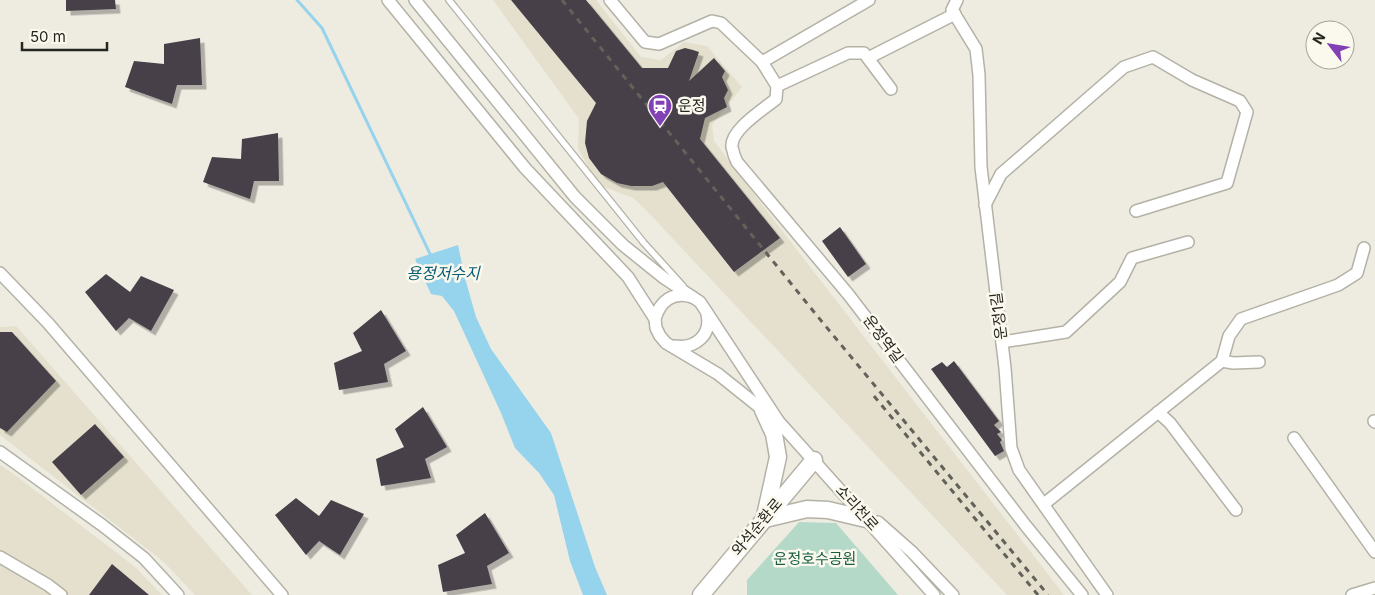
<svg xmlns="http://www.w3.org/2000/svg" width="1375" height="595" font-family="Inter,'Noto Sans KR',sans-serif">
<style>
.built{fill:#e4e0cd}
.green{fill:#b5d9c8}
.water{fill:#96d3ec}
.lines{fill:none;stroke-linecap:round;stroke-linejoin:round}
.stream{stroke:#96d3ec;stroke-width:3}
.building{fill:#464149;filter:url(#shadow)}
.lane-casing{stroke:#b4b2a7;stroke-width:8}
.street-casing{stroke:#b4b2a7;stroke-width:14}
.secondary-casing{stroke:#b4b2a7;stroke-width:19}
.lane{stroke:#fff;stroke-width:5.5}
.street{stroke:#fff;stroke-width:11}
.secondary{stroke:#fff;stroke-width:16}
.rail{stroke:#62625b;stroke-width:3;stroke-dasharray:6 6;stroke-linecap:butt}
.labels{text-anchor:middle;stroke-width:5;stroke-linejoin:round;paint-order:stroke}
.poi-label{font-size:15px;fill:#262621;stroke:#fbf9ee;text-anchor:start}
.street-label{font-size:15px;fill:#262621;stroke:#fbf9ee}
.park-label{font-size:15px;fill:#175e45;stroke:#fbf9ee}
.water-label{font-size:16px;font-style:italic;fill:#0a5c75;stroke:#fbf9ee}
</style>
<defs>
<filter id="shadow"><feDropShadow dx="4.5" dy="4.5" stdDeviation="0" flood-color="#0004"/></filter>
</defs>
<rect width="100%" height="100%" fill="#eeece1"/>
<g class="built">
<polygon points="493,0 596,0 641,57 661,60 684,42 707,46 742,87 712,125 714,141 773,219 1064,595 1007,595 644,208 633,198 599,185 578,149 579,119"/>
<polygon points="16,326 252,595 195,595 164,562 0,435 0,327"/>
<polygon points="0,465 15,475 135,567 162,595 0,595"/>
</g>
<polygon class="green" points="799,522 836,523 898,595 747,595 747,580"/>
<polygon class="water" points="458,245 465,278 476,317 491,349 551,433 595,567 607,595 583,595 570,561 554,495 539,473 515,448 501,413 454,311 442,296 431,294 415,259"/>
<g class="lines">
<polyline class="stream" points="297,0 322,28 432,258"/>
</g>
<g class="building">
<polygon points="66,0 115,0 116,9 66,11"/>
<polygon points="511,0 586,0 642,68 668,68 676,51 685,48 693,50 699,52 689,81 714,58 725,71 722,77 728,90 724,98 727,107 705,118 700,139 780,238 734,272 663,182 652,186 631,186 617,183 601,174 589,158 585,143 587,121 596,103"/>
<polygon points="200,38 202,85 177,85 172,104 125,87 134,61 164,64 164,44"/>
<polygon points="278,133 279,181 254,181 250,199 203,182 212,157 241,159 242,139"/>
<polygon points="840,227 866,264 848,277 822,241"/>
<polygon points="106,274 130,292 141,276 174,290 151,331 129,318 116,331 85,292"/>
<polygon points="381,310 406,351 384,364 388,382 339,390 334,363 362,351 353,333"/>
<polygon points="0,332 12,332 56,381 7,432 0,428"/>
<polygon points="954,361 999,421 994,425 1001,432 997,434 1002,440 1000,442 1004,451 995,456 931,369 942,362 947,367"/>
<polygon points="423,407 447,447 425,459 431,478 381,486 376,459 404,447 395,429"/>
<polygon points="95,424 124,457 81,495 52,462"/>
<polygon points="296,498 319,516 331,500 364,514 340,555 319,541 306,555 275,515"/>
<polygon points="485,513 509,553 487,566 492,584 443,592 438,565 465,553 456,535"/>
<polygon points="112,564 149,595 89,595"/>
</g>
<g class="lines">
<defs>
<polyline id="lane" points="449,0 644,243 683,286"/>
<g id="street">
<polyline points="388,0 525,168 628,277 655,319 656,328 660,336 666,343 718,374 768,414"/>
<polyline points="415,0 575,197 623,245 664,278 700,302 779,422 934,595"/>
<path d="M 610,0 L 645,42 L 659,44 L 712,21 L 721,23 L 762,62 L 777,86 L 776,99 C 764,109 730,130 732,147 C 733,152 735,158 737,162 L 848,294 L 1026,526 L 1082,595"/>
<polyline points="957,0 952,10 976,49 979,75 981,167 1005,368 1011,448 1019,470 1107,595"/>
<polyline points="868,58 955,14"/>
<polyline points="762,62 869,0"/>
<polyline points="777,86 848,53 864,53 891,89"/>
<polyline points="985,205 1001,174 1124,67 1153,57 1192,80 1240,101 1247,112 1227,183 1136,211"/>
<polyline points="0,273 48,323 282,595"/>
<path d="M 655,319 C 660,301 673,291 692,297"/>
<polyline points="1002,342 1066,332 1120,282 1132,258 1188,242"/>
<path d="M 675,346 C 695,349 712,335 707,314"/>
<polyline points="1259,362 1233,363 1222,361 1229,336 1241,319 1338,285 1357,273 1364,248"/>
<polyline points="1158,412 1170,423 1236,510"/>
<polyline points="1374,421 1375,422"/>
<polyline points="1294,438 1375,552"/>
<polyline points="0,452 102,525 144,558 178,595"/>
<polyline points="1044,504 1222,361"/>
<polyline points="878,522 912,552 953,595"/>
<polyline points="0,557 48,585 61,595"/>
<polyline points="1352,595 1375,588"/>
</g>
<g id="secondary">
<polyline points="763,410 774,434 778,457 765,516"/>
<polyline points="765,519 807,509 828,510 866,519"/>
<polyline points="701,595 814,460"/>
</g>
</defs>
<use href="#lane" class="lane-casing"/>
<use href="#street" class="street-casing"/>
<use href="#secondary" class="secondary-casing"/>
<use href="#lane" class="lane"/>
<use href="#street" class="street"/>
<use href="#secondary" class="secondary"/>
<g class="rail">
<polyline points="562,0 814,312 1048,595"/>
<polyline points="874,396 1038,595"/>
</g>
</g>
<defs>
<symbol id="station-pin" viewBox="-11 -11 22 30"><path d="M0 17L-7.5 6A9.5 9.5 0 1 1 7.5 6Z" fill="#8140b4" stroke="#fbf9ee"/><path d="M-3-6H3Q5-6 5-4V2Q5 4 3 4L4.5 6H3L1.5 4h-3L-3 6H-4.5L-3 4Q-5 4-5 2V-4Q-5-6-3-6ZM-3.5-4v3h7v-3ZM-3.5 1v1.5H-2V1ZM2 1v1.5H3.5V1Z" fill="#fff"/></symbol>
</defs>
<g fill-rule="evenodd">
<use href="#station-pin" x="646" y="92" width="28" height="38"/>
</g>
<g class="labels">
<g class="poi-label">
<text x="678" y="111">운정</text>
</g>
<g class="street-label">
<text transform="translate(999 316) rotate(-97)" y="5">운정1길</text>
<text transform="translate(883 339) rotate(53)" y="5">운정역길</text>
<text transform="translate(857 508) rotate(48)" y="5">소리천로</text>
<text transform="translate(757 527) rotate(-50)" y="5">와석순환로</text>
</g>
<g class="park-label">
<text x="815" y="564">운정호수공원</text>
</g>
<g class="water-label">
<text x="443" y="279">용정저수지</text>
</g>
</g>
<g transform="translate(1330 45) rotate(301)"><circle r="24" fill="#fbf9ee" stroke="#a6a59c"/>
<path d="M0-4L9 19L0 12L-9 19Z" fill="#8140b4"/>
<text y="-8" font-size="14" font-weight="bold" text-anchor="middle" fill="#262621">N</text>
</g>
<path d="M22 42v8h85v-8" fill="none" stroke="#262621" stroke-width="2.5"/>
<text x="30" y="42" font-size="15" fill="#262621" stroke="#fbf9ee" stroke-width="4" paint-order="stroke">50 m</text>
</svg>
